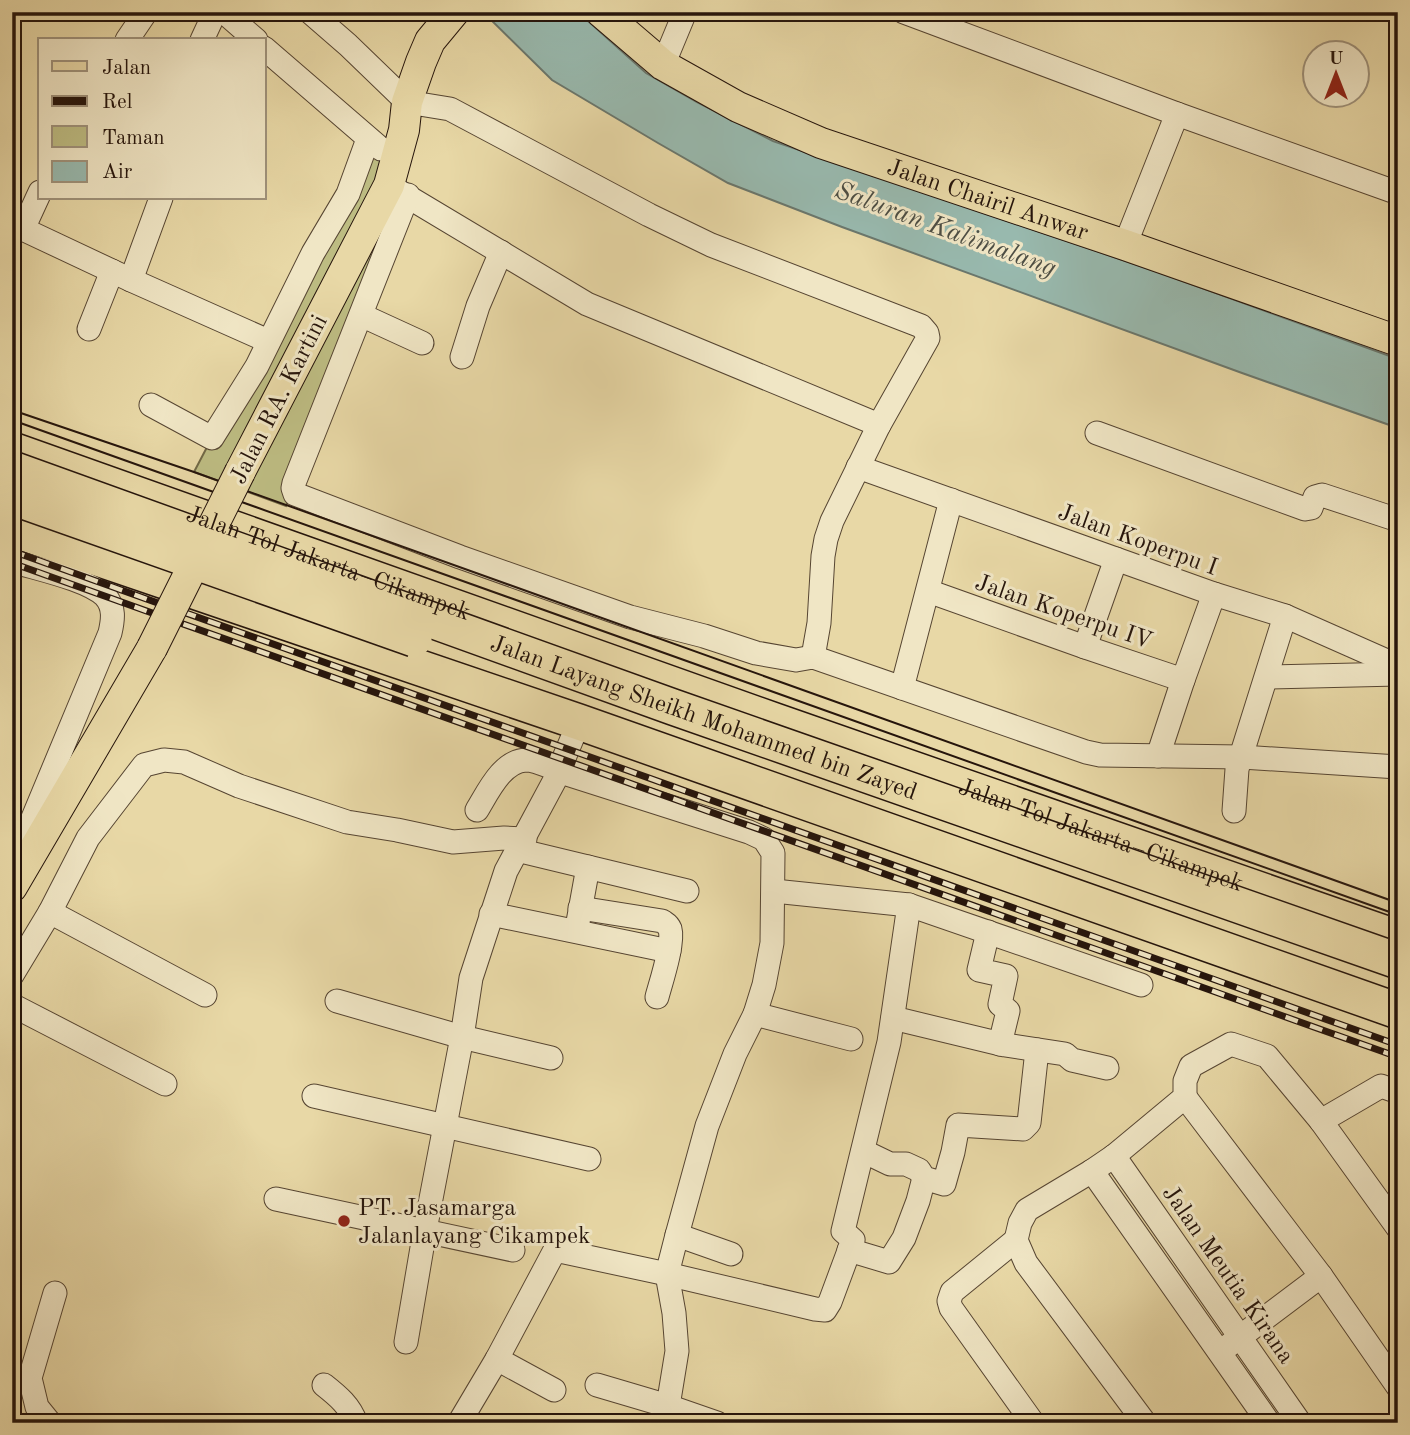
<svg xmlns="http://www.w3.org/2000/svg" width="1410" height="1435" font-family="'Old Standard TT',serif">
<style>
.green{fill:#bdbc82;stroke:#716846;stroke-width:2}
.water{fill:#98b9ae;stroke:#6a776d;stroke-width:2}
.lines{fill:none;stroke-linecap:round;stroke-linejoin:round}
.minor-casing{stroke:#564532;stroke-width:25}
.major-casing{stroke:#25140b;stroke-width:32}
.highway-casing{stroke:#25140b;stroke-width:38}
.minor{stroke:#f0e6c5;stroke-width:23}
.major{stroke:#e8d8a6;stroke-width:30}
.highway{stroke:#e8d8a6;stroke-width:35}
.tram{stroke:#25140b;stroke-width:2}
.rail-casing{stroke:#25140b;stroke-width:7}
.rail{stroke:#f0e6c5;stroke-width:4.5;stroke-dasharray:13;stroke-linecap:butt}
.major-bridge-casing{stroke:#25140b;stroke-width:32;stroke-linecap:butt}
.highway-bridge-casing{stroke:#25140b;stroke-width:38;stroke-linecap:butt}
.major-bridge{stroke:#e8d8a6;stroke-width:30}
.highway-bridge{stroke:#e8d8a6;stroke-width:35}
.poi-dot{fill:#8f2418;stroke:#f0e6c5;stroke-width:2.5}
.labels{text-anchor:middle;stroke-width:6;stroke-linejoin:round;paint-order:stroke}
.street-label{font-size:24px;fill:#25140b;stroke:#f0e6c5}
.poi-label{font-size:24px;fill:#25140b;stroke:#f0e6c5;text-anchor:start}
.water-label{font-size:26px;font-style:italic;fill:#4d4e44;stroke:#f0e6c5}
</style>
<rect width="100%" height="100%" fill="#e8d8a6"/>
<filter id="stains"><feTurbulence type="fractalNoise" baseFrequency=".00286" numOctaves="4"/><feColorMatrix values="0 0 0 0 .2 0 0 0 0 .09 0 0 0 0 .02 0 0 0 .5 -.17"/></filter>
<radialGradient id="worn" r=".72"><stop offset=".6" stop-color="#630" stop-opacity="0"/><stop offset="1" stop-color="#630" stop-opacity=".3"/></radialGradient>
<polygon class="green" points="368,139 408,195 286,506 194,472"/>
<polygon class="water" points="483,12 578,12 646,73 697,102 773,141 1158,272 1398,359 1398,428 1242,373 842,227 728,183 658,143 552,80"/>
<g class="lines">
<defs>
<g id="minor">
<polyline points="224,12 256,40"/>
<polyline points="310,12 348,45 407,102 450,109 649,215 711,245 921,326 927,333 928,338 879,425 832,521 826,539 823,556 819,623 813,657"/>
<polyline points="904,12 1177,114 1398,193"/>
<polyline points="127,40 146,12"/>
<polyline points="202,40 215,12"/>
<polyline points="264,48 381,149"/>
<polyline points="663,65 685,12"/>
<polyline points="395,189 587,304 879,425"/>
<polyline points="408,195 294,483 293,488 295,494 460,557 630,617 704,636 756,653 796,660 813,657 1086,752 1100,755 1242,757 1398,767"/>
<polyline points="12,224 131,280 268,341"/>
<polyline points="23,229 40,192"/>
<polyline points="1125,245 1177,114"/>
<polyline points="131,280 161,198"/>
<polyline points="361,315 422,343"/>
<polyline points="89,329 112,271"/>
<polyline points="462,357 478,306 501,252"/>
<polyline points="151,405 212,438 257,366 313,253 348,194 368,139"/>
<polyline points="1097,433 1305,509 1311,508 1315,497 1322,495 1398,520"/>
<polyline points="858,467 1214,594 1285,616 1398,666"/>
<path d="M 12,561 C 37,569 87,579 105,596 C 115,607 113,620 110,633 L 30,825 L 22,859"/>
<polyline points="928,591 1085,647 1183,680"/>
<polyline points="1085,647 1116,559"/>
<polyline points="1267,677 1398,674"/>
<polyline points="902,688 951,500"/>
<polyline points="1158,756 1183,680 1214,594"/>
<polyline points="559,770 579,722"/>
<path d="M 477,810 C 488,792 502,761 526,760 C 536,760 549,767 559,770 L 560,773"/>
<polyline points="1234,811 1237,769 1285,616"/>
<polyline points="517,850 687,891"/>
<polyline points="774,891 909,905 1141,985"/>
<path d="M 580,908 L 662,921 C 666,924 668,924 670,929 C 674,943 661,982 657,997"/>
<polyline points="50,912 205,995"/>
<polyline points="491,914 669,951"/>
<polyline points="578,922 588,867"/>
<polyline points="988,932 979,970 1006,976 1000,1004 1008,1011 1000,1044"/>
<polyline points="12,975 50,912 88,838 144,765 164,760 184,762 239,786 347,822 397,830 453,842 504,838 525,839"/>
<polyline points="337,1001 462,1037 551,1058"/>
<polyline points="12,1005 165,1084"/>
<polyline points="755,1014 851,1039"/>
<polyline points="893,1018 1005,1045 1065,1054 1072,1060 1107,1068"/>
<polyline points="314,1096 589,1159"/>
<polyline points="1185,1097 1321,1276 1398,1387"/>
<polyline points="1321,1121 1381,1086 1398,1092"/>
<polyline points="863,1151 890,1164 906,1164 919,1170 924,1178 944,1184 953,1152 958,1125 1023,1129 1029,1123 1037,1050"/>
<polyline points="1114,1156 1300,1423"/>
<polyline points="1092,1171 1269,1423"/>
<polyline points="276,1199 513,1250"/>
<polyline points="677,1235 731,1254"/>
<polyline points="1016,1240 952,1292 949,1301 951,1308 1033,1423"/>
<polyline points="849,1250 889,1262 904,1238 918,1201 924,1178"/>
<polyline points="406,1342 425,1230 462,1037 471,978 506,871 557,776 564,773 749,832 764,839 773,853 772,943 764,985 755,1014 735,1054 707,1126 677,1235 667,1274 674,1313 677,1351 668,1406 663,1423"/>
<polyline points="1228,1346 1321,1276"/>
<polyline points="497,1359 554,1390"/>
<path d="M 324,1385 C 338,1396 350,1406 356,1423"/>
<polyline points="597,1385 668,1406 717,1423"/>
<polyline points="50,1423 37,1407 30,1378 55,1293"/>
<polyline points="459,1423 497,1359 555,1250 667,1274 815,1309 825,1310 830,1302 853,1240 843,1231 889,1042 909,905"/>
<polyline points="1145,1423 1026,1263 1016,1240 1020,1223 1027,1210 1092,1171 1114,1156 1185,1097 1185,1081 1191,1066 1231,1044 1267,1056 1321,1121 1398,1228"/>
</g>
<g id="major">
<path id="s1" d="M 601,12 L 663,65 L 738,107 L 821,143 L 1125,245 L 1398,341"/>
<polyline points="240,472 389,185 404,130 407,102 421,62 430,41 454,12"/>
<polyline points="12,887 152,648"/>
</g>
<g id="highway">
<path id="s2" d="M 12,450 L 775,721 L 1398,938"/>
<polyline points="12,529 579,722 1398,1011"/>
</g>
</defs>
<use href="#minor" class="minor-casing"/>
<use href="#major" class="major-casing"/>
<use href="#highway" class="highway-casing"/>
<use href="#minor" class="minor"/>
<use href="#major" class="major"/>
<use href="#highway" class="highway"/>
<g class="tram">
<polyline points="12,410 194,472 1398,903"/>
<polyline points="12,420 1398,915"/>
</g>
<defs>
<g id="rail">
<polyline points="12,551 1398,1045"/>
<polyline points="12,563 1398,1057"/>
</g>
</defs>
<use href="#rail" class="rail-casing"/>
<use href="#rail" class="rail"/>
<defs>
<polyline id="major-bridge" points="152,648 240,472"/>
<g id="highway-bridge">
<path id="s3" d="M 12,469 L 673,707 L 1398,961"/>
<polyline points="12,497 414,639"/>
</g>
</defs>
<use href="#major-bridge" class="major-bridge-casing"/>
<use href="#highway-bridge" class="highway-bridge-casing"/>
<use href="#major-bridge" class="major-bridge"/>
<use href="#highway-bridge" class="highway-bridge"/>
</g>
<circle class="poi-dot" cx="344" cy="1221" r="7"/>
<g class="labels">
<g class="street-label">
<text dy="8" stroke="none"><textPath href="#s1" startOffset="434">Jalan Chairil Anwar</textPath></text>
<text transform="translate(278 399) rotate(-63)" y="8">Jalan RA. Kartini</text>
<text transform="translate(1138 539) rotate(20)" y="8">Jalan Koperpu I</text>
<text dy="8" stroke="none"><textPath href="#s2" startOffset="336">Jalan Tol Jakarta–Cikampek</textPath></text>
<text transform="translate(1064 611) rotate(19)" y="8">Jalan Koperpu IV</text>
<text dy="8" stroke="none"><textPath href="#s3" startOffset="735">Jalan Layang Sheikh Mohammed bin Zayed</textPath></text>
<text dy="8" stroke="none"><textPath href="#s2" startOffset="1155">Jalan Tol Jakarta–Cikampek</textPath></text>
<text transform="translate(1229 1274) rotate(55)" y="8">Jalan Meutia Kirana</text>
</g>
<g class="poi-label">
<text x="358" y="1215">PT. Jasamarga<tspan x="358" dy="28">Jalanlayang Cikampek</tspan></text>
</g>
<g class="water-label">
<text transform="translate(946 228) rotate(20)" y="9">Saluran Kalimalang</text>
</g>
</g>
<rect width="1410" height="1435" fill="none" stroke="#e8d8a6" stroke-width="42"/>
<rect x="14" y="14" width="1382" height="1407" fill="none" stroke="#25140b" stroke-width="3.5"/>
<rect x="21" y="21" width="1368" height="1393" fill="none" stroke="#25140b" stroke-width="2"/>
<rect x="38" y="38" width="228" height="161" fill="#f0e6c5" stroke="#9f927b" stroke-width="2"/>
<rect x="52" y="61" width="35" height="10" fill="#e8d8a6" stroke="#9f927b" stroke-width="2"/>
<text x="102" y="74" font-size="21" fill="#25140b">Jalan</text>
<rect x="52" y="96" width="35" height="10" fill="#25140b" stroke="#9f927b" stroke-width="2"/>
<text x="102" y="108" font-size="21" fill="#25140b">Rel</text>
<rect x="52" y="126" width="35" height="21" fill="#bdbc82" stroke="#9f927b" stroke-width="2"/>
<text x="102" y="144" font-size="21" fill="#25140b">Taman</text>
<rect x="52" y="161" width="35" height="21" fill="#98b9ae" stroke="#9f927b" stroke-width="2"/>
<text x="102" y="178" font-size="21" fill="#25140b">Air</text>
<g transform="translate(1336 74)"><circle r="33" fill="#f0e6c5" stroke="#9f927b" stroke-width="2"/>
<path d="M0-5L12 26L0 18L-12 26Z" fill="#8f2418"/>
<text y="-10" font-size="19" font-weight="bold" text-anchor="middle" fill="#25140b">U</text>
</g>
<rect width="100%" height="100%" filter="url(#stains)"/>
<rect width="100%" height="100%" fill="url(#worn)"/>
</svg>
